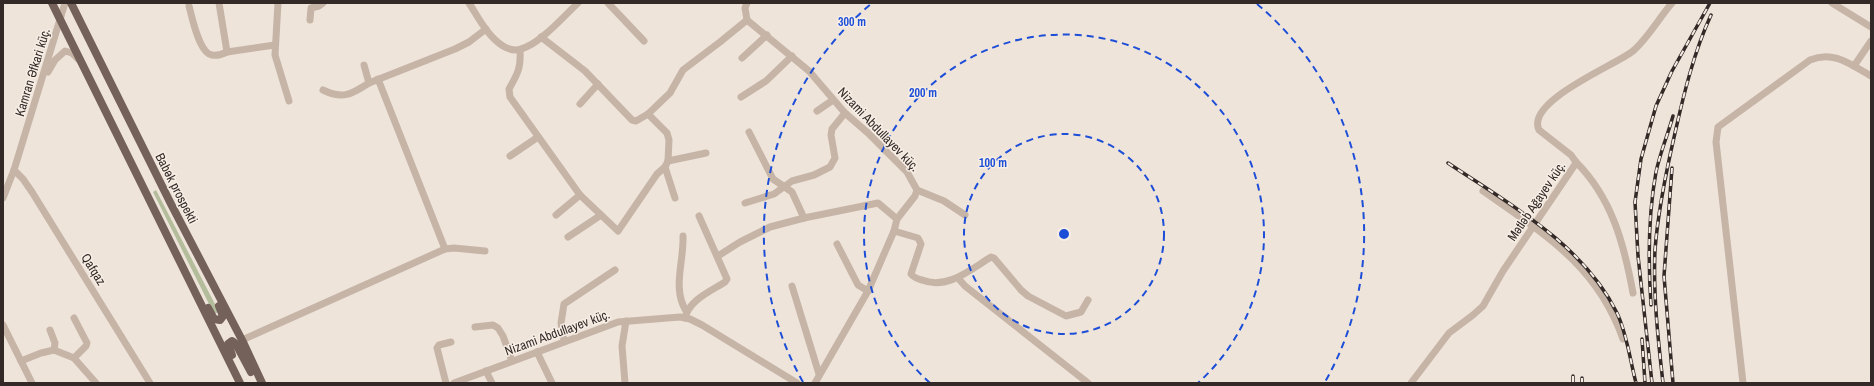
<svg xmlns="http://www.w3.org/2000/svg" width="1874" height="386" font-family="'Archivo Narrow',sans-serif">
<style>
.green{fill:#b3bd9c}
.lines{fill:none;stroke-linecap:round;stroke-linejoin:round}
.minor{stroke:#c6b4a7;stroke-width:7}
.major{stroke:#746159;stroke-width:8}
.rail-casing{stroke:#332a27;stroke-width:3.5}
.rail{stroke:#f7eee6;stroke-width:2;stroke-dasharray:6;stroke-linecap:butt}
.ring{fill:none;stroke:#1d4ed8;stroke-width:2;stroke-dasharray:7 5}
.labels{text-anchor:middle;stroke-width:3;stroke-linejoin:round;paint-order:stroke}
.street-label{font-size:13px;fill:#332a27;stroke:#f7eee6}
.centre{fill:#1d4ed8;stroke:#f7eee6;stroke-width:2}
.ring-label{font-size:12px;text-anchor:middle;font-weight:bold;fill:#1d4ed8;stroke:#f7eee6;stroke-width:3;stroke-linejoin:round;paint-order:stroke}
</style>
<rect width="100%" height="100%" fill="#efe4da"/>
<polygon class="green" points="156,190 217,308 217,313 215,313 212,310 153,192"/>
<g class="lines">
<g class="minor">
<polyline points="219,3 227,52 275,45"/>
<polyline points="278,3 275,55 289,101"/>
<path d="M 469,3 C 478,17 488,37 503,46 C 508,49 515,51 521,49 C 540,44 564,16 578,3"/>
<polyline points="608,3 644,41"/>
<polyline points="1832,3 1871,27"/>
<path d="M 189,6 C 192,17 199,53 212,55 C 217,56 223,54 227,52"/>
<polyline points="310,20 311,8 319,6 323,3"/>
<polyline points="747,20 809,71 845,113 868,133 907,172 917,190 915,196 897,219 894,231 868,291 815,383"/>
<polyline points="541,37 585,71 632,120 636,121 648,114 670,93 683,70 720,42 747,20 745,8 747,3"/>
<path d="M 520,50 C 521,68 518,73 509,89 L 510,97 L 580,195 L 618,231 L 657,174 L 665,167 L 668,161 L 669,140 L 667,133 L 648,114"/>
<polyline points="742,58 767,35"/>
<polyline points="364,65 369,83"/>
<polyline points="1854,66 1871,41"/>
<polyline points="48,72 55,60 65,51 72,53 78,59"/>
<polyline points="378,79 445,249"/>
<path d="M 323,90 C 343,100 352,94 369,83 L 455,49 L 469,42 L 486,29"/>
<polyline points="741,97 766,81 792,56"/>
<polyline points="580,104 598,84"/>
<polyline points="817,111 833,100"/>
<polyline points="749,132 773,179 792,192 804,218"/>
<polyline points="510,156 538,137"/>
<polyline points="668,161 706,153"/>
<path d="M 1576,162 C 1612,198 1624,244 1633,293"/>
<polyline points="665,167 675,198"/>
<polyline points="14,170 23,179 32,192 150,383"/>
<polyline points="917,190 944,201 965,215"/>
<path d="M 1483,191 C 1544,234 1597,265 1623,339"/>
<polyline points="3,198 14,170 65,3"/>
<polyline points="745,203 774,194 792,181 814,175 830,167 835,158 831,135 832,129 845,113"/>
<polyline points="556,215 580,195"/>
<path d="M 894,231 L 918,238 L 921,244 L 911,274 C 914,278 918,279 922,280 C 947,290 970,270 991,257 L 994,258 L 1021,290 L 1028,296 L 1066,316 L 1081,312 L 1088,300"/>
<path d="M 683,236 C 684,262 672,288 686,311"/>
<polyline points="568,237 601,215"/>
<polyline points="837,244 858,285 868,291"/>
<polyline points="718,256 740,242 770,227 804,218 878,203 897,219"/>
<polyline points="958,278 965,286 1088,383"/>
<polyline points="792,286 819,374"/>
<polyline points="74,318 87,343 86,346 74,358"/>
<path d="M 685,318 C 689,300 711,291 725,282 L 727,279 L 699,216"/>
<polyline points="3,325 32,383"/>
<polyline points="475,327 493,325 498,328 503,336 512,361"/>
<polyline points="50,330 55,343 54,350"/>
<polyline points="242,340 445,249 454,248 485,251"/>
<polyline points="564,341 561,323 564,304 615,270"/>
<polyline points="537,352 552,383"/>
<polyline points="21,361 41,353 54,350 74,358 96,383"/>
<polyline points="486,371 492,383"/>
<polyline points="446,383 437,348 439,345 451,342"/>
<polyline points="454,383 618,322 680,317 690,319 702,325 797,383"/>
<polyline points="625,383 622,346 626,321"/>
<path d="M 1411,383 L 1449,333 L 1473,315 L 1483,306 L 1503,271 L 1574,166 L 1576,162 L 1571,155 L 1539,130 C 1525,101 1616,65 1633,51 C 1648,38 1659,18 1672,3"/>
<path d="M 1743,383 L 1716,142 L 1718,127 L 1810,60 C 1834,50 1851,65 1871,76"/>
</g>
<g class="major">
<polyline points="52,3 240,383"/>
<polyline points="71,3 171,204 242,340 262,383"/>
<polyline points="208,308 214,319 220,320 223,316 219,306"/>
<polyline points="232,355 228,344 232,341 236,344 251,372"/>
</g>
<defs>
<g id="rail">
<path d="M 1448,163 C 1509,204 1583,244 1617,313 C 1627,334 1630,360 1636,383"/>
<polyline points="1672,168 1664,276 1673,383"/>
<path d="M 1651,305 C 1648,261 1648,216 1656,172 C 1660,153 1668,134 1673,116"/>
<polyline points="1642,339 1645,383"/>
<polyline points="1573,376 1573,383"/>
<polyline points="1582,378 1582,383"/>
<polyline points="1652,383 1638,256 1635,202 1641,159 1656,106 1672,71 1710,3"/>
<path d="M 1663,383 C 1658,339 1653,294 1655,250 C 1658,210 1666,172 1675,133 C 1684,93 1694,52 1711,15"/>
</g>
</defs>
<use href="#rail" class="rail-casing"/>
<use href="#rail" class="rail"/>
</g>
<g class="ring">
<circle cx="1064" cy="234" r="100"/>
<path d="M930 383A200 200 0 1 1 1198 383"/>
<path d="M803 382A300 300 0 0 1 871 4M1257 4A300 300 0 0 1 1325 382"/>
</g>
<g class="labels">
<g class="street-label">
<text transform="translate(32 72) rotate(-73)" y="5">Kamran Əfkari küç.</text>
<text transform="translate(879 129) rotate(46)" y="5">Nizami Abdullayev küç.</text>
<text transform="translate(177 188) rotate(63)" y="5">Babək prospekti</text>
<text transform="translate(1536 201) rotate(-56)" y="5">Mətləb Ağayev küç.</text>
<text transform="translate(94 269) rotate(58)" y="5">Qafqaz</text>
<text transform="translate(557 332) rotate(-20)" y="5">Nizami Abdullayev küç.</text>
</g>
</g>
<circle cx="1064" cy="234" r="6" class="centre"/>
<g class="ring-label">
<text x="852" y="26">300 m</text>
<text x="923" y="97">200 m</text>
<text x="993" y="167">100 m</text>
</g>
<rect width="1874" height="386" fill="none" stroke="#332a27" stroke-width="8"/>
</svg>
